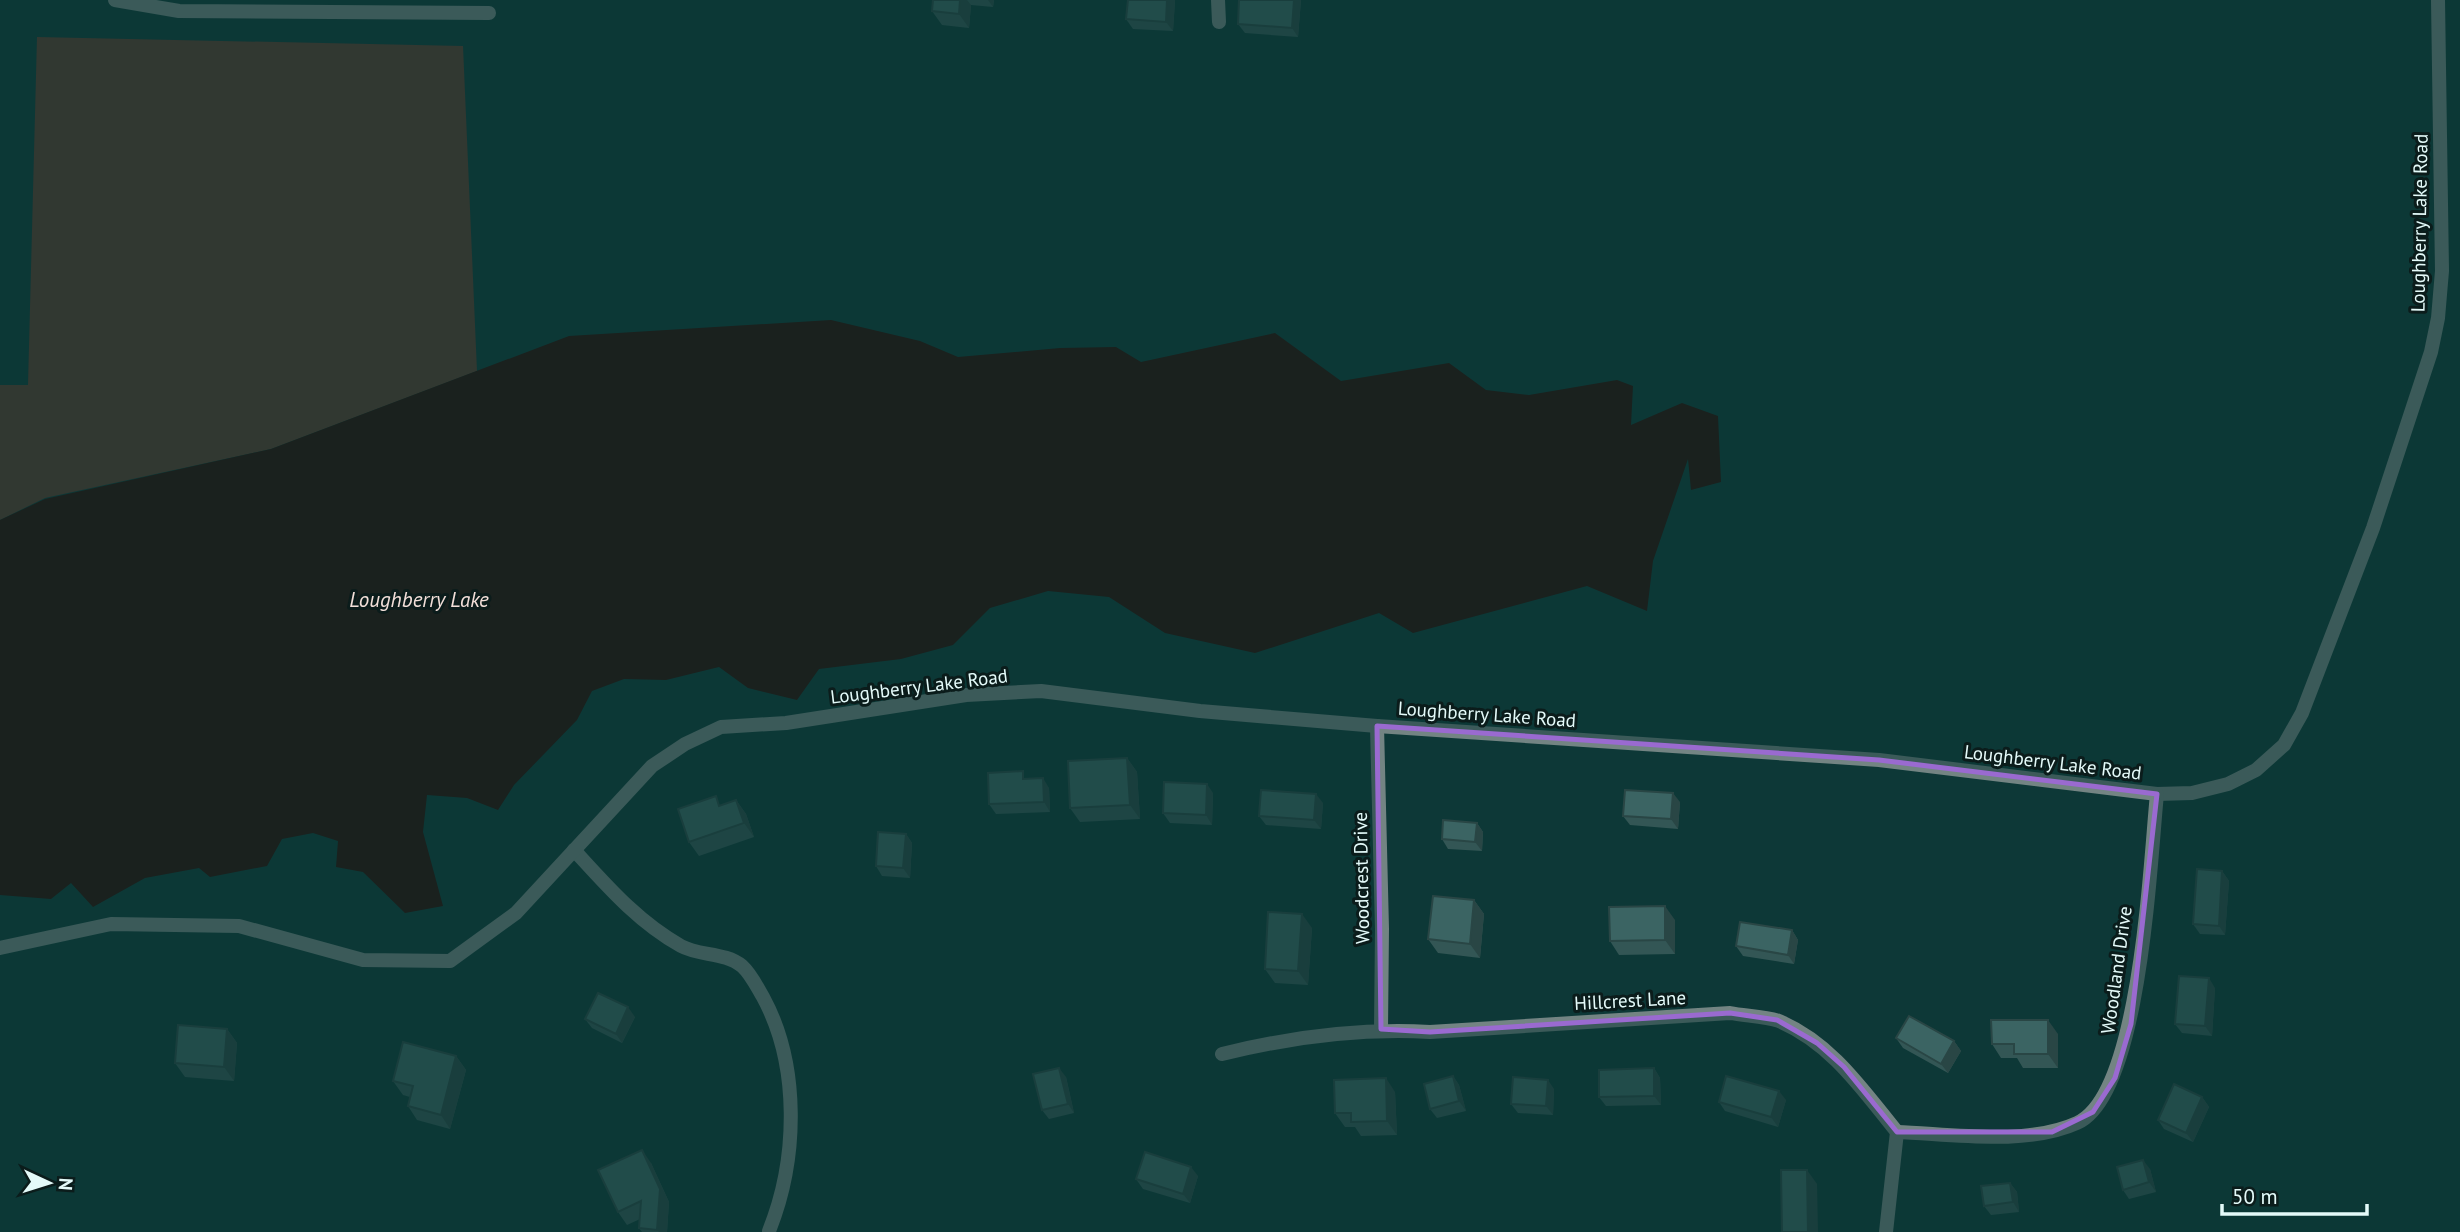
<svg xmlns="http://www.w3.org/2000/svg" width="2460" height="1232" font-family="'PT Sans',sans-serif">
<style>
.green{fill:#5e382b}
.water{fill:#2b0600}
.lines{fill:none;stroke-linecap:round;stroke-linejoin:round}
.minor{stroke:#738483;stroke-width:14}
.wall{fill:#335655}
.shaded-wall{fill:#294645}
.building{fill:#3b6463;stroke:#294645;stroke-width:2}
.marked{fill:none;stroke:#9a6ad0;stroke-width:5;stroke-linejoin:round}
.labels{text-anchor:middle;stroke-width:6;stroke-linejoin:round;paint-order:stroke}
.street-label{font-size:19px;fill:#e4faf9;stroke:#0b1c1b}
.water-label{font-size:21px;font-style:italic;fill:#f2dfd9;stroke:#0b1c1b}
</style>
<rect width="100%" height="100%" fill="#0d3837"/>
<polygon class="green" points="37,37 463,46 477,371 271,449 45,498 0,520 0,385 28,385"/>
<polygon class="water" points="831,320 920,341 958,357 1060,348 1116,347 1141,362 1275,333 1341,381 1449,363 1486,390 1529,395 1617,380 1633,386 1631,425 1682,403 1718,416 1721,482 1691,490 1688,459 1653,561 1647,611 1587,586 1413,633 1379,613 1255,653 1165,633 1109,597 1048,591 990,608 953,645 901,659 819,669 797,700 748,688 719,667 666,680 624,679 592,691 577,720 514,785 498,810 467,798 427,795 423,832 443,906 405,913 363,872 336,867 338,841 313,833 282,839 267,866 210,877 199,868 145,878 93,907 71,883 51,899 0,895 0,520 45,499 271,449 569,336"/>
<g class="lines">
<g class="minor">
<polyline points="115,0 179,11 489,13"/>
<polyline points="1218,0 1219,22"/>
<polyline points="1377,726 1382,929 1381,1029"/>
<path d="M 574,850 C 607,886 638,922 681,946 C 699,956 725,952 742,966 C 751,974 757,987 763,997 C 800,1065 798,1159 769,1231"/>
<polyline points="0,948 111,924 239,926 363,960 450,961 516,913 652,766 685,744 721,727 786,723 966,695 1041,691 1200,711 1377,726 1879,760 2157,794 2192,793 2228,784 2256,770 2284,745 2302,713 2373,528 2431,352 2438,318 2442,271 2438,0"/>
<path d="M 1222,1054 C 1291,1037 1358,1028 1430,1032 L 1730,1013 C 1745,1016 1765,1016 1779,1021 C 1831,1043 1862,1089 1897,1132 L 1886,1232"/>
<path d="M 1897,1132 C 1951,1134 2027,1146 2077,1123 C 2141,1095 2150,861 2157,794"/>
</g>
</g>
<g class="wall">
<polygon points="933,0 994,0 993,7 971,5 969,28 942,25 932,11"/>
<polygon points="1175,0 1173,31 1133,29 1126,19"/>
<polygon points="1239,0 1301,0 1298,37 1245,33 1238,24"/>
<polygon points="1127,758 1137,772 1140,819 1080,822 1070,808"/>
<polygon points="1028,779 1049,788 1050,812 996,814 989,804"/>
<polygon points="1213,793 1212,825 1170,823 1163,813"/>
<polygon points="736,800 746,814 754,837 699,856 689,842 722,805"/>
<polygon points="1680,802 1678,829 1630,825 1623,816"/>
<polygon points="1323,803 1321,829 1266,825 1259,816"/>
<polygon points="1477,823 1483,832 1482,851 1448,849 1442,839"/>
<polygon points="906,834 912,843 910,878 882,876 876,866"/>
<polygon points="2222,871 2229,881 2225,935 2200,934 2193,924"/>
<polygon points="1474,900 1484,914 1480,958 1438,953 1428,939"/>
<polygon points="1675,920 1675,954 1619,955 1610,941"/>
<polygon points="1312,928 1308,985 1275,983 1265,969"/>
<polygon points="1792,930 1798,940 1794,964 1743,956 1736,946"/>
<polygon points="2215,988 2212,1036 2182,1033 2175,1024"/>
<polygon points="635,1017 622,1043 592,1028 585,1019"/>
<polygon points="227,1029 237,1043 234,1081 185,1077 175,1063"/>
<polygon points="2058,1034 2058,1068 2023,1068 2017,1058 2001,1058 1992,1044"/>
<polygon points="1896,1038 1954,1041 1961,1051 1948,1073 1903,1048"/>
<polygon points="456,1056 466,1070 450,1129 417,1120 408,1106 410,1097 403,1095 393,1081"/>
<polygon points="1654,1068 1660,1078 1661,1105 1606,1106 1599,1097"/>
<polygon points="1453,1076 1459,1085 1466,1111 1437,1118 1430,1109"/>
<polygon points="1066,1077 1074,1113 1049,1119 1042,1110"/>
<polygon points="1554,1089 1553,1115 1518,1113 1511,1104"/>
<polygon points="1395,1092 1397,1135 1361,1136 1355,1127 1345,1127 1335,1113"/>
<polygon points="2202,1097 2209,1107 2193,1142 2164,1129 2158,1120"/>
<polygon points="1786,1100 1778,1127 1725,1111 1719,1102"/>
<polygon points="651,1163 669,1202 667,1232 642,1232 639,1228 640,1219 627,1225 618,1212"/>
<polygon points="2150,1169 2156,1192 2129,1199 2123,1190"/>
<polygon points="1198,1176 1190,1203 1143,1189 1136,1179"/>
<polygon points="2010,1183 2017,1192 2019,1212 1991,1215 1984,1206"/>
</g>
<g class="shaded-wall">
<polygon points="960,0 967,0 971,5 969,28 959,14"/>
<polygon points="988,0 994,0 993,7"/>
<polygon points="1167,0 1175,0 1173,31 1166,22"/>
<polygon points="1294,0 1301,0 1298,37 1292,28"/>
<polygon points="1127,758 1137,772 1140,819 1130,805"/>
<polygon points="1043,778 1049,788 1050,812 1044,802"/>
<polygon points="1207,784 1213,793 1212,825 1206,815"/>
<polygon points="1673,793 1680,802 1678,829 1671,819"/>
<polygon points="1316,794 1323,803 1321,829 1314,820"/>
<polygon points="736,800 746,814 754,837 744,823"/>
<polygon points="1477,823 1483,832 1482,851 1475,842"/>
<polygon points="906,834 912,843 910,878 903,868"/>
<polygon points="2222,871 2229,881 2225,935 2219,926"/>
<polygon points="1474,900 1484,914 1480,958 1470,944"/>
<polygon points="1665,906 1675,920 1675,954 1665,940"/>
<polygon points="1302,914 1312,928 1308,985 1298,971"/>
<polygon points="1792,930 1798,940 1794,964 1788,955"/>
<polygon points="2209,978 2215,988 2212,1036 2205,1026"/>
<polygon points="628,1007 635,1017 622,1043 616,1034"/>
<polygon points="2048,1020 2058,1034 2058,1068 2048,1054"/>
<polygon points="227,1029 237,1043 234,1081 224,1067"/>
<polygon points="1954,1041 1961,1051 1948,1073 1941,1064"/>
<polygon points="456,1056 466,1070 450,1129 441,1115"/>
<polygon points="1059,1068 1066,1077 1074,1113 1068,1104"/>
<polygon points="1654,1068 1660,1078 1661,1105 1654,1096"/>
<polygon points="1453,1076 1459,1085 1466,1111 1459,1101"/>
<polygon points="1386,1078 1395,1092 1397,1135 1387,1121"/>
<polygon points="1548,1080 1554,1089 1553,1115 1546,1106"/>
<polygon points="1779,1091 1786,1100 1778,1127 1771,1117"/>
<polygon points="2202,1097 2209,1107 2193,1142 2186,1133"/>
<polygon points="642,1150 651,1163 669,1202 667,1232 659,1232 657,1230"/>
<polygon points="2143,1160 2150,1169 2156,1192 2149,1182"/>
<polygon points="1191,1167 1198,1176 1190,1203 1183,1194"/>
<polygon points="1807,1170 1817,1184 1818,1232 1808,1232"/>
<polygon points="2010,1183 2017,1192 2019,1212 2013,1202"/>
</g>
<g class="building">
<polygon points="933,0 960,0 959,14 932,11"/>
<polygon points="1128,0 1167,0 1166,22 1126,19"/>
<polygon points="1239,0 1294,0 1292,28 1238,24"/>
<polygon points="1127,758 1130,805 1070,808 1068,761"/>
<polygon points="1023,771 1023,779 1043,778 1044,802 989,804 988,773"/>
<polygon points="1164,782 1207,784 1206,815 1163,813"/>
<polygon points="1261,790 1316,794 1314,820 1259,816"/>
<polygon points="1625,790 1673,793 1671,819 1623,816"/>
<polygon points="716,796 719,806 736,800 744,823 689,842 678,809"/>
<polygon points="1443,820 1477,823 1475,842 1442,839"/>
<polygon points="878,832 906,834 903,868 876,866"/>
<polygon points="2197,869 2222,871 2219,926 2193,924"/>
<polygon points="1433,896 1474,900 1470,944 1428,939"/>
<polygon points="1665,906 1665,940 1610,941 1609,907"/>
<polygon points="1268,912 1302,914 1298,971 1265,969"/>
<polygon points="1740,922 1792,930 1788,955 1736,946"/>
<polygon points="2179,976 2209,978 2205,1026 2175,1024"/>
<polygon points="598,993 628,1007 616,1034 585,1019"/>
<polygon points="1909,1016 1954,1041 1941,1064 1896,1038"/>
<polygon points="1991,1020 2048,1020 2048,1054 2014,1054 2014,1044 1992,1044"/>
<polygon points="178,1025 227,1029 224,1067 175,1063"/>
<polygon points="403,1042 456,1056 441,1115 408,1106 413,1086 393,1081"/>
<polygon points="1059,1068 1068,1104 1042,1110 1033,1074"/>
<polygon points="1654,1068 1654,1096 1599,1097 1599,1070"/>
<polygon points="1453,1076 1459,1101 1430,1109 1424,1084"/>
<polygon points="1726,1076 1779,1091 1771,1117 1719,1102"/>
<polygon points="1513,1077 1548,1080 1546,1106 1511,1104"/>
<polygon points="1386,1078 1387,1121 1351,1122 1351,1113 1335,1113 1334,1080"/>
<polygon points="2174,1084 2202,1097 2186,1133 2158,1120"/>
<polygon points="642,1150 660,1189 657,1230 639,1228 641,1201 618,1212 598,1170"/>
<polygon points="1145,1152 1191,1167 1183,1194 1136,1179"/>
<polygon points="2143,1160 2149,1182 2123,1190 2117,1167"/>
<polygon points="1781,1170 1807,1170 1808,1232 1782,1232"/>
<polygon points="2010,1183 2013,1202 1984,1206 1981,1186"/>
</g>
<path d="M0 0H2460V1232H0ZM 1377,726 L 1879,760 L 2157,794 L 2131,1024 L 2115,1078 L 2093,1112 L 2052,1132 L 1897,1132 L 1844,1067 L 1817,1043 L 1777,1020 L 1730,1013 L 1430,1032 L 1381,1029 Z" fill="#0d3837" fill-opacity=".55" fill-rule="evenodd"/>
<path class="marked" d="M 1377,726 L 1879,760 L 2157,794 L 2131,1024 L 2115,1078 L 2093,1112 L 2052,1132 L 1897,1132 L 1844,1067 L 1817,1043 L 1777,1020 L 1730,1013 L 1430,1032 L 1381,1029 Z"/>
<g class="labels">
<g class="street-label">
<text transform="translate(2419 223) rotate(-89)" y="7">Loughberry Lake Road</text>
<text transform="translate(919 686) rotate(-7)" y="7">Loughberry Lake Road</text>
<text transform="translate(1487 714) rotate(4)" y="7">Loughberry Lake Road</text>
<text transform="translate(2053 762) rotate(7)" y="7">Loughberry Lake Road</text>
<text transform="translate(1361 878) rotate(-91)" y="7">Woodcrest Drive</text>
<text transform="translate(2116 970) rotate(-82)" y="7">Woodland Drive</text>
<text transform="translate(1630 1000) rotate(-3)" y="7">Hillcrest Lane</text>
</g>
<g class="water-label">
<text x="419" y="607">Loughberry Lake</text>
</g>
</g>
<g transform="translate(49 1183) rotate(94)" stroke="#0b1c1b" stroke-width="5" paint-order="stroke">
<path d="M0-5L12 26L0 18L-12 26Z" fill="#e4faf9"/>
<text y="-10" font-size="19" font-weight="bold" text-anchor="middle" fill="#e4faf9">N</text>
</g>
<path d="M2222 1204v10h145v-10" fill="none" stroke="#e4faf9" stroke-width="3.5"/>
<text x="2232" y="1204" font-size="21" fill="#e4faf9" stroke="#0b1c1b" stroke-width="5" paint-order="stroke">50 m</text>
</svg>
